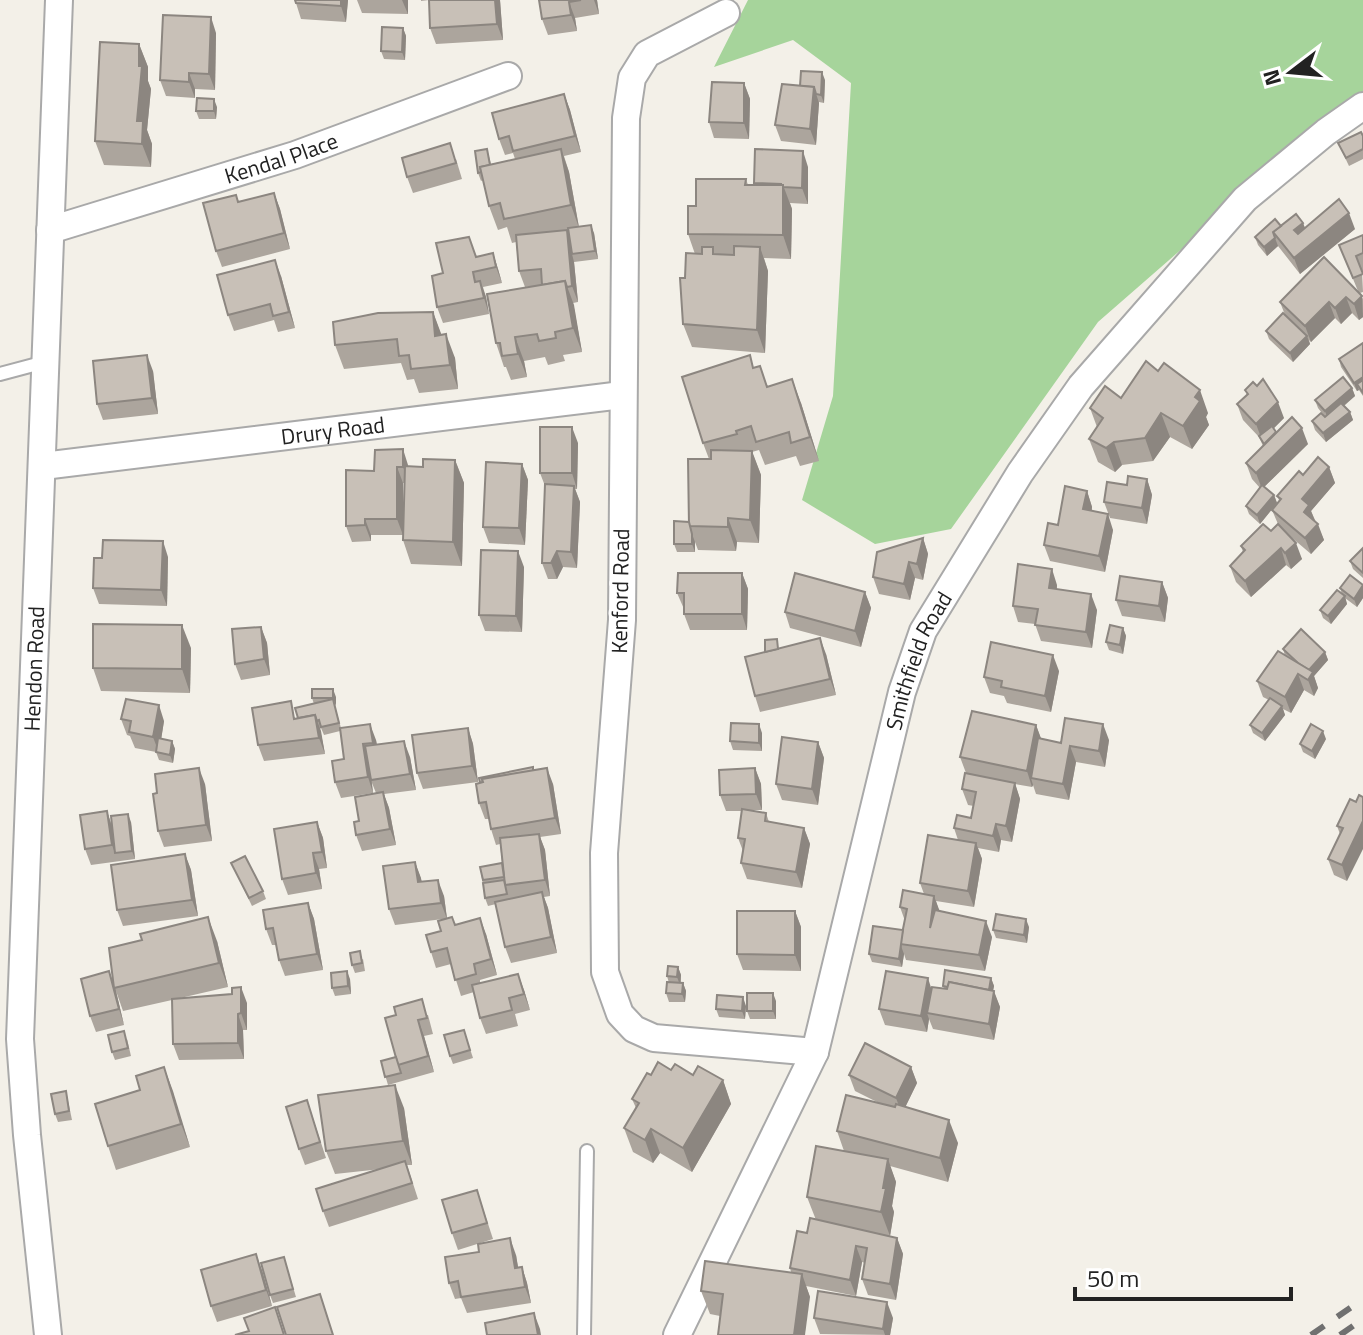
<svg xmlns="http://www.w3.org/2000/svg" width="1363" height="1335" font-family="'Titillium Web',sans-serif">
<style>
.forest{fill:#a6d49b}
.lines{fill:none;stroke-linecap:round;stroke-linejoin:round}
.lane-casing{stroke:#a9a9a9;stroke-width:16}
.street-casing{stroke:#a9a9a9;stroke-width:30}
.lane{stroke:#fff;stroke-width:12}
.street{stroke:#fff;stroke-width:26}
.rail{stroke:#707070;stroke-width:6;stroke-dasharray:16 16;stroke-linecap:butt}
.wall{fill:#aca59d;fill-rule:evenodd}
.shaded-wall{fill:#8c8680}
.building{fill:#c8c0b7;stroke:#8c8680;stroke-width:2}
.labels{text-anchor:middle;stroke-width:6;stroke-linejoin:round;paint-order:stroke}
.street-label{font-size:22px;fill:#222;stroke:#fff}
</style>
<rect width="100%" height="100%" fill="#f3f0e8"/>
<polygon class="forest" points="748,0 1363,0 1363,91 1098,322 951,529 875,544 802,500 833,396 851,83 793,40 714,67"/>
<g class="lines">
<defs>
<g id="lane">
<polyline points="0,374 45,362"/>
<polyline points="584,1335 587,1151"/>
</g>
<g id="street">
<polyline points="726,13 647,54 632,78 626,118 622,620 604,853 605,972 620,1014 634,1029 654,1038 815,1052"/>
<path id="s1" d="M 50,230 L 295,155 L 508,76"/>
<path id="s2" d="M 43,466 L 622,395"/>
<path id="s3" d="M 48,1335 L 27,1135 L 20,1039 L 59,0"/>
<path id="s4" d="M 677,1335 L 815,1052 L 902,692 L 923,631 L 1020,473 L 1081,386 L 1245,199 L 1326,132 L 1363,106"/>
</g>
</defs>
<use href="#lane" class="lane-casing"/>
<use href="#street" class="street-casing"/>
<use href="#lane" class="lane"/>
<use href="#street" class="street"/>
<g class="rail">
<polyline points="1311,1335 1363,1299"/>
<polyline points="1340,1335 1363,1319"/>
</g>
</g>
<g class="wall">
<polygon points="348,0 346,22 301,19 296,3"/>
<polygon points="357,0 408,0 408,14 362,13"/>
<polygon points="421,0 500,0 503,40 436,44 430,28 429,0 421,1"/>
<polygon points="539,0 597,0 599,14 575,18 577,31 548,35 542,19"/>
<polygon points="403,28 406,36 405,60 384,59 381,51"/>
<polygon points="216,33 215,90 195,89 195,98 166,96 160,80"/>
<polygon points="139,44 148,67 148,81 151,89 147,130 152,144 151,167 104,165 95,141"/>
<polygon points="825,80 824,103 819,102 816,145 781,141 775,125 800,86"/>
<polygon points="744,83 750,99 749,139 714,138 709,122"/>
<polygon points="564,94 570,110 581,152 564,156 569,172 579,227 594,233 598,259 574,262 578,302 573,303 582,352 563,355 565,361 548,365 545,357 524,361 527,377 511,380 506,367 504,367 496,343 534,286 525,287 519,271 516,242 512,243 507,227 498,230 489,206 483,180 481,181 478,173 487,149 491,164 515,159 513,153 505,155 499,139"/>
<polygon points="217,107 216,119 199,119 196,111"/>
<polygon points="1363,136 1363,159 1349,166 1338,143"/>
<polygon points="456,159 462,179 413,193 407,177"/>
<polygon points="808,167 808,204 790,203 792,209 791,259 764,258 768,271 765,353 692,347 683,324 685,278 695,254 688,234 696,206 746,179 748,185 755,185 754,183"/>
<polygon points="274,193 280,209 290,249 222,267 216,251 238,202"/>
<polygon points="1303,223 1305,228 1355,229 1300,274 1278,246 1267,256 1258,245 1255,237 1281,226"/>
<polygon points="1363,235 1363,272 1362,272 1363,292 1360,293 1363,299 1363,317 1359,320 1352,313 1341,324 1335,318 1311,342 1309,340 1310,344 1293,362 1269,339 1266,331 1285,315 1280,302 1358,291 1339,245"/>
<polygon points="493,253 498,269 502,283 483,287 486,297 489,314 443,323 437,307 443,273 476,257"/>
<polygon points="281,276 295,328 278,332 274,320 234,331 228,315"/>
<polygon points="433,312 441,335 455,358 458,389 419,393 414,379 407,380 401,363 344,369 335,345"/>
<polygon points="1363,343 1363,396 1359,390 1357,391 1341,367 1339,359"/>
<polygon points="754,368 768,386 801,403 819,461 800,466 796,456 765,465 759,450 752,452 761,475 759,543 737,542 736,551 698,550 695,542 695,552 677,552 674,544 689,522 709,459 703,443"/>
<polygon points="153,371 158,414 103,420 97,404"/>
<polygon points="1352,388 1355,396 1344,406 1350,412 1353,420 1326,442 1315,430 1312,421 1325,417 1318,408 1315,400"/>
<polygon points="1245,390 1284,418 1273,429 1276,432 1308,444 1264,487 1274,495 1277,503 1260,524 1249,514 1246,506 1260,488 1252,479 1246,463 1263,446 1259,437 1243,420 1237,404 1247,395"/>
<polygon points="1121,398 1208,413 1206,417 1209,425 1192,449 1170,437 1153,461 1122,465 1115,472 1098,462 1089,439 1097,427 1090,408"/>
<polygon points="578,443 577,489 575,489 580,502 577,568 563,567 557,579 548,579 542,563 545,486 540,473"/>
<path d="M 455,460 L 464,483 L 462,566 L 411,564 L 403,540 L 403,535 L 371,535 L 371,541 L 352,542 L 346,526 L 374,471 L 408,466 L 423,467 ZM 403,483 L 404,483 L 403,529 Z"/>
<polygon points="522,464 528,480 525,545 489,543 483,527"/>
<polygon points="1329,467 1335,483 1311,511 1324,540 1311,554 1284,531 1302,559 1291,569 1286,565 1251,597 1236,582 1230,566 1243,552 1241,546 1271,531 1278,524 1272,510 1280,502 1277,496 1303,475"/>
<polygon points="1147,479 1152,495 1147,524 1110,518 1104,502 1127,485"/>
<polygon points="1087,491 1092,507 1092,511 1113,530 1105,572 1050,561 1044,545 1058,525"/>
<polygon points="923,538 928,554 923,580 915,578 910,600 879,594 873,577"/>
<polygon points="1363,548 1363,578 1353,569 1350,561"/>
<polygon points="168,557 167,606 99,604 93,588"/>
<polygon points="524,567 522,632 485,631 479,615"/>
<polygon points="742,573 748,589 747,630 690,630 684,614 684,609 677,593"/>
<polygon points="1162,582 1168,598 1165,622 1122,616 1116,600"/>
<polygon points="1057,585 1057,589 1097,610 1092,648 1041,641 1035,624 1018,622 1013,606"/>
<polygon points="1363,585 1363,598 1357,607 1345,598 1347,604 1331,624 1323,618 1320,610 1342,594 1340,588"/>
<polygon points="865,592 871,608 861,647 790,628 785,612"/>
<polygon points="261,627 267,643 270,675 241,680 235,664"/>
<polygon points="1123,628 1126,636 1123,654 1109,650 1106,642"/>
<polygon points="191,648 190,693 101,691 93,668"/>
<polygon points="780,648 826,654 836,695 760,712 755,696"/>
<polygon points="1283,649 1325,652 1328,660 1314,676 1318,688 1314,696 1304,690 1291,713 1283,709 1285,715 1265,741 1253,733 1250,725 1269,700 1263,697 1257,681 1285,656"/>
<polygon points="1059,671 1051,712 1007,703 1004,696 990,693 984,677"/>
<polygon points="336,697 335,706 341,728 376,740 377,745 410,757 416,790 384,794 389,808 396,845 362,851 356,835 359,821 376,793 372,783 373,793 341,798 335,782 344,759 340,731 324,735 321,728 320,729 325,754 264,761 258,745 298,718 314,704 312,698"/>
<polygon points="121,719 164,721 161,739 172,741 175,749 173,763 159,760 156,752 135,748 130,736 127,735"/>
<polygon points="1036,725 1041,739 1061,743 1109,740 1105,767 1076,762 1069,800 1036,794 1033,785 1032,787 1015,784 1020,799 1012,842 1001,840 999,852 978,848 982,859 974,907 936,901 939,911 992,937 985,971 906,960 904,954 902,967 872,962 869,954 903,930 905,921 900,907 924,894 920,883 958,840 954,828 971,818 974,806 968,805 962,789 966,773 960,757"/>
<polygon points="468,728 473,744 478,782 423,789 417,773"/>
<polygon points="762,733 762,751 733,750 730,741"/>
<polygon points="1326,739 1315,759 1303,752 1300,744"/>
<polygon points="818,742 824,758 818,805 782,800 776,784"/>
<polygon points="755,768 761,784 762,810 749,810 766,813 769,822 804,828 810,844 802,888 747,879 741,863 743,851 738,838 742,811 726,811 720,795"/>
<polygon points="534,771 553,784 561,834 540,837 545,850 550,896 544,897 548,908 557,953 511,963 505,947 496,904 488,906 485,898 480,867 502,863 500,844 496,845 491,829 489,819 485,819 479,803"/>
<polygon points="205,784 212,841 164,847 158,831"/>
<polygon points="1350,799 1347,881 1334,875 1328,859 1340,834 1337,826"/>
<polygon points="107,811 112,826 131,822 135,859 91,865 85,849"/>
<polygon points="317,822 323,838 327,868 319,869 322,889 288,895 282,879"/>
<polygon points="185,854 191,870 198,916 123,926 117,910"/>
<polygon points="415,862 422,882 444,896 447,918 455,925 486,934 497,975 480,980 480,983 524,990 530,1010 515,1014 518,1026 486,1034 480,1018 474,992 461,996 451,964 436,968 431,952 441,931 443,919 395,925 389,909"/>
<polygon points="231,863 263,891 266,899 252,906"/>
<polygon points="308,903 314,919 323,970 285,976 279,960 276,945 272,945 266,929"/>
<polygon points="795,911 801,927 801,971 743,970 737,954"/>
<polygon points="1029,927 1027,943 996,938 993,930"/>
<polygon points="217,941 228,987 176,999 247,1003 247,1030 243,1030 244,1059 179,1060 173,1044 172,1000 123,1011 116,991 124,1025 96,1032 90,1016 114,986"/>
<polygon points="363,959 365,971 355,973 352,965"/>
<polygon points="678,967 681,975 681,983 683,983 686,991 685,1002 669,1002 666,993 669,983 667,976"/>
<polygon points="991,978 994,986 993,990 1000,1007 994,1040 933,1029 929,1019 927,1032 885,1025 879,1009 931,988 944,989 943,986"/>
<polygon points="350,979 351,994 335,996 332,988"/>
<polygon points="776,1001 776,1019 750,1019 747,1011"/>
<polygon points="746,1006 745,1019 719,1017 716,1009"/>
<polygon points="396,1015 428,1015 433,1034 424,1036 434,1072 388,1085 381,1061 396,1057"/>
<polygon points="464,1030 473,1058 453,1064 450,1056"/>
<polygon points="127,1039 131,1056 115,1060 112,1052"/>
<polygon points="164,1067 190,1147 116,1170 108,1146 140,1090"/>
<polygon points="911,1067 917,1083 905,1107 958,1143 948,1182 890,1166 896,1182 892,1206 894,1212 890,1236 897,1238 903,1254 896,1300 868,1295 862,1279 865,1263 862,1262 856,1296 806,1286 810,1297 720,1316 710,1314 701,1291 791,1272 790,1268 807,1233 816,1220 807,1197 844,1151 837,1131 879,1103 855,1091 849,1075"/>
<polygon points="671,1070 723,1080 731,1104 692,1172 660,1153 653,1163 633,1152 624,1128 636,1108 632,1099 651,1075"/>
<polygon points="66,1091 72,1120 58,1122 55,1114"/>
<polygon points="307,1100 326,1158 305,1165 299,1149"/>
<polygon points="404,1108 412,1165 407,1165 418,1199 329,1227 323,1211 381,1169 335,1174 326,1151"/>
<polygon points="477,1190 493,1239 458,1250 452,1233"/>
<polygon points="516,1255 518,1268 522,1267 527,1283 531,1303 467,1313 461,1298 455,1299 449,1283"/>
<polygon points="284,1257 296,1297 273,1303 270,1295"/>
<polygon points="262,1270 272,1306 217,1322 211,1306"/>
<polygon points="814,1318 893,1318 890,1335 820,1334"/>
</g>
<g class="shaded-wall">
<polygon points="341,0 348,0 346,22 341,6"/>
<polygon points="402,0 408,0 408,14"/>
<polygon points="495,0 500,0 503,40 497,24"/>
<polygon points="594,0 597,0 599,14"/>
<polygon points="569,2 575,18 577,31 571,15"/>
<polygon points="211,17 216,33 215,90 209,74"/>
<polygon points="403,28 406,36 405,60 402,52"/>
<polygon points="139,44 148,67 148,81 151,89 147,130 152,144 151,167 142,144 137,121"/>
<polygon points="822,72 825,80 824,103 821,95"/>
<polygon points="189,73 195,89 195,98 189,82"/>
<polygon points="744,83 750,99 749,139 744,123"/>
<polygon points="814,87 819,103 816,145 810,129"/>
<polygon points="564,94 570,110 581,152 575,136"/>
<polygon points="214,99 217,107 216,119 214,111"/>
<polygon points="561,149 569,172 579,228 571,205"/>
<polygon points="803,151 808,167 808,204 802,188"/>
<polygon points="783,185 792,209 791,259 783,235"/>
<polygon points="274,193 280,209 290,249 284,233"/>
<polygon points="1349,213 1355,229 1300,274 1294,258"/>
<polygon points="1303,223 1309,239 1300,246 1294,230"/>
<polygon points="591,225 594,233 598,259 595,251"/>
<polygon points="567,230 573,246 572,254 574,262 578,302 572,286"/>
<polygon points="1275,238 1278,246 1267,256 1264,247"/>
<polygon points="760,247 768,271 765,353 757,330"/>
<polygon points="493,253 498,269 502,283 496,267"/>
<polygon points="275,260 281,276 295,328 289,312"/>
<polygon points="480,281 486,297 489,314 484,298"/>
<polygon points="565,281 574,305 582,352 573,328"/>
<polygon points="1362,296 1363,317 1359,320 1354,304"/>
<polygon points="1346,297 1352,313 1341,324 1335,308"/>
<polygon points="1329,302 1335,318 1311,342 1305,326"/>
<polygon points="433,312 442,336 435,336"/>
<polygon points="446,334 455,358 458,389 450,365"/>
<polygon points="1307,336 1310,344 1293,362 1290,353"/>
<polygon points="515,337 524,361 527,377 518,354"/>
<polygon points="147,355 153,371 158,414 152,398"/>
<polygon points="1363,377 1363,387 1357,384 1359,390 1357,391 1354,383"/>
<polygon points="792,379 801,403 819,461 810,437"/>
<polygon points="1352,388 1355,396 1328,419 1325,411"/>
<polygon points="1200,390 1208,413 1206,417 1209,425 1192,449 1183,426 1195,397"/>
<polygon points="1278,402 1284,418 1262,440 1256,424"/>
<polygon points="1350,412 1353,420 1326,442 1323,433"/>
<polygon points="1161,413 1170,437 1153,461 1145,438"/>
<polygon points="572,427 578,443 577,489 572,473"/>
<polygon points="1302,428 1308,444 1262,489 1256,473"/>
<polygon points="1114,442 1122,465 1115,472 1106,448"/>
<polygon points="403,449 408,465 409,483 403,467"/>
<polygon points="752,451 761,475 759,543 750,520"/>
<polygon points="455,460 464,483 462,566 453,542"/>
<polygon points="522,464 528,480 525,545 519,528"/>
<polygon points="397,467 403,483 403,535 397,519"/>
<polygon points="1329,467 1335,483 1311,511 1315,521 1304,512 1302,499"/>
<polygon points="1147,479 1152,495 1147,524 1142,508"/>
<polygon points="574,486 580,502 577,568 571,552"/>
<polygon points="1087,491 1092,507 1089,525 1083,509"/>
<polygon points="1274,495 1277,503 1260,524 1257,515"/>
<polygon points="1108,514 1113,530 1105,572 1099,556"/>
<polygon points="728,518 737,542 736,551 728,527"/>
<polygon points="365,519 371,535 371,541 365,525"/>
<polygon points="1318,524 1324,540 1311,554 1305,538"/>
<polygon points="692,534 695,542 695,552 692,544"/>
<polygon points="923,538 928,554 923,580 917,564"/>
<polygon points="163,541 168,557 167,606 161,590"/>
<polygon points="1296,543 1302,559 1291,569 1285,553"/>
<polygon points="1281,548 1286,565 1251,597 1245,581"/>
<polygon points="518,551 524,567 522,632 516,616"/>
<polygon points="557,551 563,567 557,579 551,563"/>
<polygon points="909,562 915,578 910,600 904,584"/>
<polygon points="1052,569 1057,585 1055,604 1049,588"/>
<polygon points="742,573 748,589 747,630 742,614"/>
<polygon points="1162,582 1168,598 1165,622 1159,606"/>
<polygon points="1363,586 1363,598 1357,607 1354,599"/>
<polygon points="865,592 871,608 861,647 855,631"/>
<polygon points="1091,594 1097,610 1092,648 1086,632"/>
<polygon points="1345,596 1347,604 1331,624 1328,616"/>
<polygon points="182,625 191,648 190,693 182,669"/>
<polygon points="261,627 267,643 270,675 264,659"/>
<polygon points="1123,628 1126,636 1123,654 1120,645"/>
<polygon points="820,638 826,654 836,695 830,679"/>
<polygon points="1325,652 1328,660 1314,676 1318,688 1314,696 1308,680 1307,672"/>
<polygon points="1053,655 1059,671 1051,712 1045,696"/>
<polygon points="1298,674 1304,690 1291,713 1285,697"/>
<polygon points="333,689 336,697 336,706 333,698"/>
<polygon points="159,705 164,721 159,753 153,737"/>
<polygon points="1282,706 1285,715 1265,741 1262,733"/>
<polygon points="315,715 321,731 325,754 319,738"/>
<polygon points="370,724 376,740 379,759 373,743"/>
<polygon points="759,724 762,733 762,751 759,743"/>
<polygon points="1103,724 1109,740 1105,767 1099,751"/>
<polygon points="1036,725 1042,741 1031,778 1033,785 1032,787 1027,771"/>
<polygon points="468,728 473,744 478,782 472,766"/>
<polygon points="1323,731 1326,739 1315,759 1312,751"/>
<polygon points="172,741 175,749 173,763 170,755"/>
<polygon points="404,741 410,757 416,790 410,774"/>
<polygon points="818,742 824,758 818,805 812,789"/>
<polygon points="363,744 369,760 373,793 368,777"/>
<polygon points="1070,746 1076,762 1069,800 1063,784"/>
<polygon points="199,768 205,784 212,841 206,825"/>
<polygon points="547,768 553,784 561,834 555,818"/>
<polygon points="755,768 761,784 762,810 756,794"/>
<polygon points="1015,783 1020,799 1012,842 1006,826"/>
<polygon points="383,792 389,808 396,845 390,829"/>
<polygon points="107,811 112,827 115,853 112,845"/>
<polygon points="128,814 131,822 135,859 132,851"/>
<polygon points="1363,821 1363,849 1347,881 1342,865"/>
<polygon points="317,822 323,838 327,868 322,852"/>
<polygon points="996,824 1001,840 999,852 993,836"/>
<polygon points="804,828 810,844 802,888 796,872"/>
<polygon points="539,834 545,850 550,896 545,880"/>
<polygon points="976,843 982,859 974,907 968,891"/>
<polygon points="313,853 319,869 322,889 316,873"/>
<polygon points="185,854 191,870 198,916 192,900"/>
<polygon points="415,862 421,878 424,898 418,882"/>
<polygon points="438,880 444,896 447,919 441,903"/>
<polygon points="542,892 548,908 557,953 551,937"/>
<polygon points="934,896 940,912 930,928"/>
<polygon points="308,903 314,919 323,970 317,954"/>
<polygon points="795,911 801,927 801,971 795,955"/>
<polygon points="208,917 217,941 228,987 219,963"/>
<polygon points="480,918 486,934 497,975 491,959"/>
<polygon points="1026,919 1029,927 1027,943 1024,935"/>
<polygon points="986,921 992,937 985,971 979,955"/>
<polygon points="901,946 904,954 902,967 899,959"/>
<polygon points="678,967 681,975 680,985 677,977"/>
<polygon points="109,971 115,987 124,1025 119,1009"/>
<polygon points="347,971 350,979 351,994 348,986"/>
<polygon points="518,974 524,990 530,1010 524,994"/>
<polygon points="928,978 933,994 927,1013 929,1019 927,1032 921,1016"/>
<polygon points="991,978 994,986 991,1002 988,994"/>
<polygon points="683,983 686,991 685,1002 682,994"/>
<polygon points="241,987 247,1003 247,1030 241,1013"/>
<polygon points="994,991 1000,1007 994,1040 989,1024"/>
<polygon points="773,993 776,1001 776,1019 773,1011"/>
<polygon points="743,997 746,1006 745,1019 742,1011"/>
<polygon points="238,1014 243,1030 244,1059 238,1043"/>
<polygon points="418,1020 424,1036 434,1072 428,1056"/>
<polygon points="164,1067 173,1091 190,1147 181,1124"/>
<polygon points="911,1067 917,1083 902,1114 896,1098"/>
<polygon points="723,1080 731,1104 692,1172 683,1148"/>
<polygon points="395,1085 404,1108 412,1165 403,1141"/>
<polygon points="949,1120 958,1143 948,1182 940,1158"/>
<polygon points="651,1129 660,1153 653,1163 645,1140"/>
<polygon points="888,1159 896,1182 892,1206 894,1212 890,1236 881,1212 883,1188"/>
<polygon points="510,1238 516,1255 521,1284 515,1268"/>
<polygon points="897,1238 903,1254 896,1300 890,1284"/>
<polygon points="856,1246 862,1262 856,1296 850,1280"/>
<polygon points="256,1254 262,1270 272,1306 266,1290"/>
<polygon points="522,1267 527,1283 531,1303 525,1287"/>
<polygon points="802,1274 810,1297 805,1335 794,1335"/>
<polygon points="887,1302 893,1318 890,1335 885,1335 883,1329"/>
<polygon points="534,1313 540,1329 541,1335 538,1335"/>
</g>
<g class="building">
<polygon points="295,0 341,0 341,6 296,3"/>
<polygon points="429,0 495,0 497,24 430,28"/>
<polygon points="539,0 581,0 569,2 571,15 542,19"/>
<polygon points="163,15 211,17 209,74 189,73 189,82 160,80"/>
<polygon points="382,27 403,28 402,52 381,51"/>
<polygon points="100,42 139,44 139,66 142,66 137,121 143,121 142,144 95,141"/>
<polygon points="801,71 822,72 821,95 816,94 814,87 800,86"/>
<polygon points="712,82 744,83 744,123 709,122"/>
<polygon points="782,84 814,87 810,129 775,125"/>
<polygon points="564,94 575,136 513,151 509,136 499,139 492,113"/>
<polygon points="197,98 214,99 214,111 196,111"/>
<polygon points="1361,132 1363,136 1363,149 1346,158 1338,143"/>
<polygon points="450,143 456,163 407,177 402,158"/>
<polygon points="487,149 490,165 480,167 481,172 478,173 475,151"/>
<polygon points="561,149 571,205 504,219 500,203 489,206 480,167"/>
<polygon points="755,149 803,151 802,188 783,187 783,185 781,185 781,184 754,183"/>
<polygon points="696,179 746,179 745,185 783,185 783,235 688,234 688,206 696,206"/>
<polygon points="274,193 284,233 216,251 203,203 236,195 238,202"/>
<polygon points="1339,199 1349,213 1294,258 1273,232 1296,214 1303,223 1294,230 1298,234"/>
<polygon points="1275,219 1281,226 1273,232 1275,238 1264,247 1255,237"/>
<polygon points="591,225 595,251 572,254 568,228"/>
<polygon points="567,230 572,286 567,287 565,281 542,285 541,269 519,271 516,235"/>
<polygon points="1363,235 1363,253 1356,256 1363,274 1353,278 1339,245"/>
<polygon points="469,237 476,257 493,253 496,267 473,272 475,282 480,281 484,298 437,307 432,276 443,273 436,243"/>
<polygon points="734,246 760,247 757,330 683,324 680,278 685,278 686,253 702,254 702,247 713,247 713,254 734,255"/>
<polygon points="1324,257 1362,296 1354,304 1346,297 1335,308 1329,302 1305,326 1280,302"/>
<polygon points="275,260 289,312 273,316 270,304 228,315 217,275"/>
<polygon points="565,281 573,328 555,332 556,338 539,341 537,334 515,337 518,354 502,356 500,343 496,343 487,294"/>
<polygon points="433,312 435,336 446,334 450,365 411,369 409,355 399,356 397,339 335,345 333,322 378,313"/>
<polygon points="1283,313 1307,336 1290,353 1266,331"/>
<polygon points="1363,343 1363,377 1354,383 1339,359"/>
<polygon points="147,355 152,398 97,404 93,361"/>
<polygon points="750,355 753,368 760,366 767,387 792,379 810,437 791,443 789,432 756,442 751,426 736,431 737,434 703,443 682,377"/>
<polygon points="1146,361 1158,371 1164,363 1200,390 1195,397 1200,401 1183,426 1161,413 1145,438 1114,442 1106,448 1089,439 1103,418 1090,408 1105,386 1121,398"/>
<polygon points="1343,377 1352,388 1325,411 1315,400"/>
<polygon points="1263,379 1278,402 1256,424 1237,404 1248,394 1245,390 1253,382 1257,386"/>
<polygon points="1363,380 1363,393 1357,384"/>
<polygon points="1341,403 1350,412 1323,433 1312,421 1321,413 1325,417"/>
<polygon points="1292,417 1302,428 1256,473 1246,463"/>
<polygon points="1272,426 1276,432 1264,444 1259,436"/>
<rect x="540" y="427" width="32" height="46"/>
<polygon points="403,449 403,467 397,467 397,519 365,519 365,525 346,526 346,470 374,471 375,450"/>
<polygon points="711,450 752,451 750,520 728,518 728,527 689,526 688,459 711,459"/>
<polygon points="1318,457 1329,467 1302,499 1309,505 1304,512 1318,524 1305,538 1272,510 1281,499 1277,496 1299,471 1303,475"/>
<polygon points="423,459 455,460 453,542 403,540 405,466 423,467"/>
<polygon points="486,462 522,464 519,528 483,527"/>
<polygon points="1128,476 1147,479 1142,508 1104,502 1107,482 1127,485"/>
<polygon points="545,484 574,486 571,552 557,551 551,563 542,563"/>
<polygon points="1262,485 1274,495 1257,515 1246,506"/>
<polygon points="1065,486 1087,491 1083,509 1108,514 1099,556 1044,545 1048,523 1058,525"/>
<polygon points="674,521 689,522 692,534 692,544 674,544"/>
<polygon points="1263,524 1271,531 1278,524 1296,543 1285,553 1281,548 1245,581 1230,566 1245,550 1241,546"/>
<polygon points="923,538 917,564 909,562 904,584 873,577 877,552"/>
<polygon points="103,540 163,541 161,590 93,588 94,558 102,558"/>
<polygon points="1363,548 1363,573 1350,561"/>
<polygon points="481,550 518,551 516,616 479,615"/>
<polygon points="1018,564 1052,569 1049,588 1091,594 1086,632 1035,625 1038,609 1013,606"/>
<polygon points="678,573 742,573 742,614 684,614 684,593 677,593"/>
<polygon points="795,573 865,592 855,631 785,612"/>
<polygon points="1350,575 1363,585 1354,599 1340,588"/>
<polygon points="1120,576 1162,582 1159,606 1116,600"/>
<polygon points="1337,590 1345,596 1328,616 1320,610"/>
<polygon points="93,624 182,625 182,669 93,668"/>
<polygon points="1110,625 1123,628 1120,645 1106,642"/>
<polygon points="261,627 264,659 235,664 232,629"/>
<polygon points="1301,629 1325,652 1309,670 1298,663 1283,649"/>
<polygon points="820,638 830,679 755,696 745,657"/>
<polygon points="777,639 778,649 765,652 765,640"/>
<polygon points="991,642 1053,655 1045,696 1001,687 1002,681 984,677"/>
<polygon points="1278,651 1313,672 1308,680 1298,674 1285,697 1257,681"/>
<rect x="312" y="689" width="21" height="9"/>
<polygon points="1270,698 1282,706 1262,733 1250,725"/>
<polygon points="126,699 159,705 153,737 129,732 131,721 121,719"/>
<polygon points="333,699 339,723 321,727 319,720 317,721 315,715 298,718 295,708"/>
<polygon points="291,701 294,719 315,715 319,738 258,745 252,708"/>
<polygon points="972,711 1036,725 1027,771 960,757"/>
<polygon points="1065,718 1103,724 1099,751 1070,746 1063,784 1031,778 1038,738 1061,743"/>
<polygon points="731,723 759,724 759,743 730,741"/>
<polygon points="370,724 373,743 363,744 368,777 335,782 332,761 344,759 340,728"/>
<polygon points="1311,724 1323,731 1312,751 1300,744"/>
<polygon points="468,728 472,766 417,773 412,735"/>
<polygon points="782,737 818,742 812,789 776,784"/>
<polygon points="158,738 172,741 170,755 156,752"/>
<polygon points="404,741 410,774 371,780 365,746"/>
<polygon points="533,767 533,771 482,779 483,782 480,783 479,778"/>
<polygon points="199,768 206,825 158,831 153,794 157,793 155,774"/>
<polygon points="547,768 555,818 491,829 486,802 479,803 476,784 483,782 482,779"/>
<polygon points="755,768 756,794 720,795 719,770"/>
<polygon points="965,773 1015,783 1006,826 996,824 993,836 954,828 957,815 971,818 976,792 962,789"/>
<polygon points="383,792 390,829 356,835 354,822 359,821 355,797"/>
<polygon points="1359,795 1363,797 1363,821 1342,865 1328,859 1343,828 1337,826 1350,799 1356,802"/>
<polygon points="742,809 766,813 765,821 804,828 796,872 741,863 745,839 738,838"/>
<polygon points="107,811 112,845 85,849 80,815"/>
<polygon points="128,814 132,851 115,853 111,816"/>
<polygon points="317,822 322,852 313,853 316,873 282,879 274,829"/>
<polygon points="539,834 545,880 505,885 500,838"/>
<polygon points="928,835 976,843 968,891 920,883"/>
<polygon points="185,854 192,900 117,910 111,865"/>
<polygon points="245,856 263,891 249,898 231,863"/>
<polygon points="415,862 418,882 438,880 441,903 389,909 383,866"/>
<polygon points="502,863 504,877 483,880 480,867"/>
<polygon points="504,880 507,894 485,898 483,883"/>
<polygon points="903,890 934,896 930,928 935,910 986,921 979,955 900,944 907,909 900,907"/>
<polygon points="542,892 551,937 505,947 495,902"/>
<polygon points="308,903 317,954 279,960 273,928 266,929 263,910"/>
<polygon points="737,911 795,911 795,955 737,954"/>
<polygon points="996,914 1026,919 1024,935 993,930"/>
<polygon points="208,917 219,963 114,988 109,948 142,940 140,934"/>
<polygon points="452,917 455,925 480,918 491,959 474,964 476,974 455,980 447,948 431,952 426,935 441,931 438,921"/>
<polygon points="873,926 903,930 899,959 869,954"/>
<polygon points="360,951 362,963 352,965 350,953"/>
<polygon points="668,966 678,967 677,977 667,976"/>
<polygon points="945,970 991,978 989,990 949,982 948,987 943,986"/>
<polygon points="109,971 119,1009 90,1016 81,979"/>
<polygon points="347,971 348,986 332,988 331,973"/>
<polygon points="886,971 928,978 921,1016 879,1009"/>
<polygon points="518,974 524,994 509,998 512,1010 480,1018 472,985"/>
<polygon points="667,982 683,983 682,994 666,993"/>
<polygon points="949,982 994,991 989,1024 927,1013 932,987 947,989"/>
<polygon points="241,987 241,1013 238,1014 238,1043 173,1044 172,999 232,994 232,988"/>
<rect x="747" y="993" width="26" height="18"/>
<polygon points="717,995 743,997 742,1011 716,1009"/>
<polygon points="422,999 427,1018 418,1020 428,1056 398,1065 385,1018 396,1015 394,1007"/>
<polygon points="464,1030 470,1050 450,1056 444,1035"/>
<polygon points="124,1031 128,1048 112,1052 108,1035"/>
<polygon points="865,1043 911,1067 896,1098 849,1075"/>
<polygon points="396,1057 401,1073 385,1077 381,1061"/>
<polygon points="658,1062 671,1070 675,1064 693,1075 698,1066 723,1080 683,1148 651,1129 645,1140 624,1128 639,1103 632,1099 647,1073 651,1075"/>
<polygon points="164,1067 181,1124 108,1146 95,1104 140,1090 136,1076"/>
<polygon points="395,1085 403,1141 326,1151 318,1095"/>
<polygon points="66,1091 69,1111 55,1114 51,1094"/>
<polygon points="846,1095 895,1107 896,1104 949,1120 940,1158 837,1131"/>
<polygon points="307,1100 320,1142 299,1149 286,1107"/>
<polygon points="816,1146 888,1159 883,1188 886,1188 881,1212 807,1197"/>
<polygon points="405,1161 412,1183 323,1211 316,1189"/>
<polygon points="477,1190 487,1223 452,1233 442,1200"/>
<polygon points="810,1218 897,1238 890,1284 862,1279 867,1248 856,1246 850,1280 790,1268 797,1231 807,1233"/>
<polygon points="510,1238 515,1268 522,1267 525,1287 461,1297 458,1281 449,1283 445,1257 479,1252 478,1244"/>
<polygon points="256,1254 266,1290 211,1306 201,1270"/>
<polygon points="284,1257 293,1289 270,1295 261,1263"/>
<polygon points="705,1261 802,1274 794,1335 718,1335 723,1294 701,1291"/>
<polygon points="818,1291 887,1302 883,1329 814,1318"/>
<polygon points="320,1294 333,1335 286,1335 277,1307"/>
<polygon points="275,1307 284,1335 235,1335 249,1331 244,1318"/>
<polygon points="534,1313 538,1335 487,1335 485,1323"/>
</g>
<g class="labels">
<g class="street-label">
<text dy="8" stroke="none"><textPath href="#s1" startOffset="242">Kendal Place</textPath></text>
<text dy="8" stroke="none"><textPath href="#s2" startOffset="292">Drury Road</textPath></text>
<text transform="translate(620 591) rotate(-89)" y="8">Kenford Road</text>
<text dy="8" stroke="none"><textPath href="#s4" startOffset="720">Smithfield Road</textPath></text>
<text dy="8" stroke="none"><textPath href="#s3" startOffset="668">Hendon Road</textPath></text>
</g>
</g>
<g transform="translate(1291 72) rotate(254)" stroke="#ffffff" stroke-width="6" paint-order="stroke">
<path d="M0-6L14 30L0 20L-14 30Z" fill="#222222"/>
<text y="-12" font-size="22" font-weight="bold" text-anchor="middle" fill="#222222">N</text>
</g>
<path d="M1075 1287v12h216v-12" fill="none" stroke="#222222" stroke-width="4"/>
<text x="1087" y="1287" font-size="24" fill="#222222" stroke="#ffffff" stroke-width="6" paint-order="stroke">50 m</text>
</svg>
